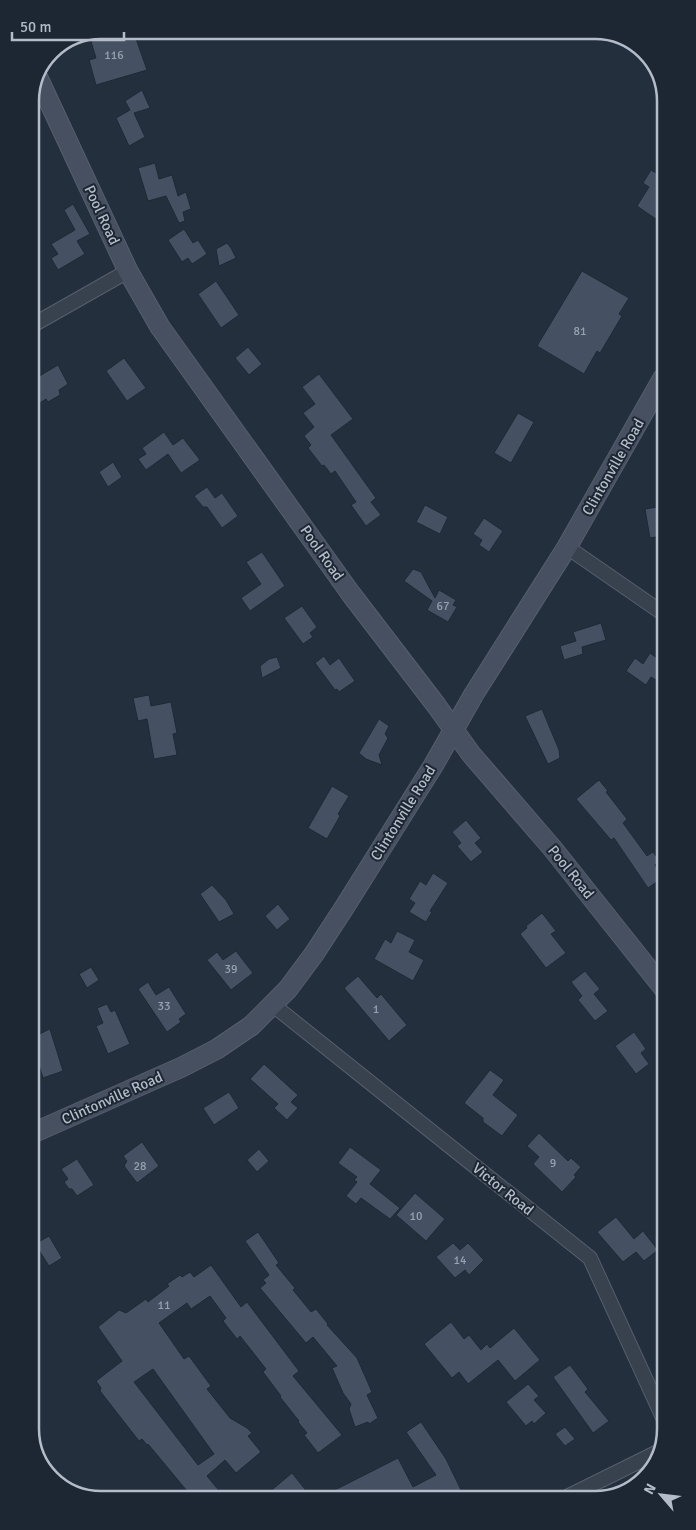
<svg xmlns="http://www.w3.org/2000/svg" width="696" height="1530" font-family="Signika,sans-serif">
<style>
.building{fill:#455162;stroke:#1f2835;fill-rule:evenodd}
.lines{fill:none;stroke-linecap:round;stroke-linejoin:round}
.street-casing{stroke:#565f6c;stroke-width:16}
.secondary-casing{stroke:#565f6c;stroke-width:21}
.street{stroke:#38414e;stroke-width:14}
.secondary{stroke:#465061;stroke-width:19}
.labels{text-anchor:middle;stroke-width:4;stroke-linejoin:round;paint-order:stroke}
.number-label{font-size:12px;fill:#98a1af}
.street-label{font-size:15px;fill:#b4bcc9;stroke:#1d2633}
.rim{fill:none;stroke:#b4bcc9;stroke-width:2.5}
</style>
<rect width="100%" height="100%" fill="#242f3e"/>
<g class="building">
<polygon points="104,30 133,30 147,70 96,85 89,60 96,58 89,35"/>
<polygon points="142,90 150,108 134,113 145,137 129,146 116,118 130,110 125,101"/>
<polygon points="155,163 159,179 172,175 178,196 186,192 191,209 183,212 185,221 179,223 166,196 148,201 138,168"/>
<polygon points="662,168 662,184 663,224 637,206 649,187 643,183 651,170 658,174"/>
<polygon points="73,204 90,234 77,241 85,254 58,270 51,258 58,254 51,244 75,230 64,210"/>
<polygon points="184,229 193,243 198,240 207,254 192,264 188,258 182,262 168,240"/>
<polygon points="227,243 231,248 236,258 219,266 216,249"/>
<polygon points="582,271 629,298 619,314 622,316 600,353 597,351 584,374 537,346"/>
<polygon points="216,281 239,315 221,328 198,294"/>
<polygon points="248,347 262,364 249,375 235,358"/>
<polygon points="124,358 146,388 127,401 106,371"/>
<polygon points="58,365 68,384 59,390 60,395 48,402 46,399 40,403 31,388 31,381"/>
<polygon points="319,374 353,419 331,435 376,498 371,502 381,515 366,526 351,505 356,502 335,471 331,474 324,465 322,466 308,448 311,445 304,436 314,427 303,413 315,404 302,387"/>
<polygon points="518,413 534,422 511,463 494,453"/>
<polygon points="164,432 173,445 183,438 200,460 181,473 168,454 146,470 138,459 146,454 142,448"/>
<polygon points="113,462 122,477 108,487 99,472"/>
<polygon points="207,487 215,498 222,493 238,516 222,528 207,507 203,507 194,496"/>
<polygon points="425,505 448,517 440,534 416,522"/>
<polygon points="663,506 663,536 650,538 645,509"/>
<polygon points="484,518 503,531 489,552 479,545 482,540 473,534"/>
<polygon points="262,552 285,586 250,611 241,598 261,584 246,562"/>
<polygon points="413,569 421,572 435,598 439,590 456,600 453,605 457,607 448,622 427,610 432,601 404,581"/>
<polygon points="302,606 317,627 310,633 313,637 303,644 284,618"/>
<polygon points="601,623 606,640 582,647 583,654 564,660 560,646 576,641 573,632"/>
<polygon points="650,653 664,663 664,685 651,677 646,685 626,671 635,658 643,664"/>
<polygon points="324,656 330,665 339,658 355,681 339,692 337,689 335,690 315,663"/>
<polygon points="277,657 281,668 262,678 260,666 269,659"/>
<polygon points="149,695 151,706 171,702 177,733 173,734 177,755 154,759 147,719 138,721 133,698"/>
<polygon points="542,709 559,750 560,758 548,764 525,716"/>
<polygon points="379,719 389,726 385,734 388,738 379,755 382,765 366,759 359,753"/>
<polygon points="599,780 608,791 606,792 627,819 623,823 647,856 653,852 660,861 655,865 664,877 648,888 614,838 611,840 576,799"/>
<polygon points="332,786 349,796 338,814 340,816 327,839 308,828"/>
<polygon points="466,820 481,838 475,843 483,852 471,862 457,846 461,843 452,832"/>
<polygon points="433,873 448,883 430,911 432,912 426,922 409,912 415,903 409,899 420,881 426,885"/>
<polygon points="212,885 226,900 234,914 219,922 200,894"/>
<polygon points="278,904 290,919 277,930 265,916"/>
<polygon points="542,913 556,931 551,934 566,953 546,968 520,934 527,928 526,926"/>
<polygon points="397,931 415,940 409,952 424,960 413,981 374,959 385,939 391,943"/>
<polygon points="236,951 253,973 231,990 207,960 217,952 223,960"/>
<polygon points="91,967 99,980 87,988 79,974"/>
<polygon points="585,971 600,989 594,994 608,1011 595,1021 578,1000 582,996 571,982"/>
<polygon points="358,976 377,998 381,994 407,1025 389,1041 344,988"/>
<polygon points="148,982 156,995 169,987 186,1014 179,1019 181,1022 167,1032 138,989"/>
<polygon points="107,1004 111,1012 115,1010 130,1044 108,1054 96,1026 103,1023 97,1008"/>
<polygon points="50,1029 63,1071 43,1078 33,1046 33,1037"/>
<polygon points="634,1032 646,1049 641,1053 649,1064 636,1074 615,1046"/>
<polygon points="264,1064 298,1095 291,1102 298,1108 287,1120 274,1108 278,1104 250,1079"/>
<polygon points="490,1070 504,1080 493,1095 518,1115 502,1136 483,1122 483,1118 464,1103"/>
<polygon points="229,1092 239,1108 214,1125 203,1108"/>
<polygon points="539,1133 568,1161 571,1158 581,1167 574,1175 576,1177 562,1192 533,1164 539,1157 527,1146"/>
<polygon points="142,1142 159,1166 137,1183 124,1166 127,1161 123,1156"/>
<polygon points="350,1147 381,1170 370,1184 400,1208 390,1219 361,1198 356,1204 346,1196 357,1182 354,1180 357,1177 338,1163"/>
<polygon points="259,1149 269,1161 257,1172 247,1160"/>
<polygon points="77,1159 94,1185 77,1196 72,1189 69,1189 64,1182 68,1179 61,1169"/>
<polygon points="415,1193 445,1219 426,1241 396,1215"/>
<polygon points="616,1217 634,1239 643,1231 658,1250 644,1261 636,1252 623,1262 597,1232"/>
<polygon points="258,1232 279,1263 276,1265 295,1288 293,1290 311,1312 316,1309 328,1324 327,1325 357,1358 372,1392 367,1395 378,1418 369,1424 368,1422 355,1427 349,1409 351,1404 343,1393 332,1368 337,1366 313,1337 306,1343 260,1288 266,1283 263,1280 269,1275 245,1241"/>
<polygon points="49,1236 62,1258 49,1266 35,1244"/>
<polygon points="453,1243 460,1250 468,1243 484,1260 469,1275 465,1270 455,1278 436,1257"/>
<path d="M 211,1265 L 241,1307 L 247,1302 L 299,1371 L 293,1376 L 342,1435 L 318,1453 L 304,1435 L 307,1433 L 298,1422 L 299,1421 L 280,1397 L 281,1396 L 263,1372 L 266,1369 L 240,1336 L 237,1339 L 223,1321 L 226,1318 L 210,1296 L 191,1309 L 187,1303 L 159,1323 L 184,1359 L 189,1356 L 211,1386 L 207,1389 L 230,1418 L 247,1428 L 252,1433 L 248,1436 L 261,1452 L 236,1473 L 225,1460 L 207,1476 L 221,1493 L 214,1499 L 177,1499 L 187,1491 L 148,1444 L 147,1445 L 142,1439 L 139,1441 L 100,1391 L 101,1388 L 96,1381 L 122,1361 L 98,1327 L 119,1310 L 126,1313 L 146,1299 L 148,1302 L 169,1286 L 167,1284 L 180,1275 L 182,1277 L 190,1272 L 194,1277 ZM 153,1369 L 214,1454 L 198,1465 L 134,1382 Z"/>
<polygon points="451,1322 464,1339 469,1335 481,1350 487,1344 490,1348 514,1328 540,1360 515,1381 498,1360 468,1384 459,1372 452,1378 424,1344"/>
<polygon points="570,1365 588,1389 585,1392 609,1421 593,1433 553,1377"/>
<polygon points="528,1384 539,1396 534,1400 546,1413 534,1424 532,1421 526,1426 506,1402"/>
<polygon points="421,1422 446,1459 462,1492 451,1497 319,1498 398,1458 413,1487 436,1475 406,1432"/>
<polygon points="565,1427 575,1439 565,1446 555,1434"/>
<polygon points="292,1473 312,1498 261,1499"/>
</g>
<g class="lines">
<defs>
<g id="street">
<polyline points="30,97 44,90"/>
<polyline points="31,326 128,271"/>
<polyline points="567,547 664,614"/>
<polyline points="273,1005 590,1258 666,1424"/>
<polyline points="567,1497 658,1452"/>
</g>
<g id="secondary">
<polyline points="38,78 128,271 160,327 351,594 436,705 471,754 553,849 665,990"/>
<polyline points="33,1133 182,1067 217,1049 251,1026 288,989 314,954 344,908 433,766 474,694 567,547 663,378"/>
</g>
</defs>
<use href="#street" class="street-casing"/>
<use href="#secondary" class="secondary-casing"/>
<use href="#street" class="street"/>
<use href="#secondary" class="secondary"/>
</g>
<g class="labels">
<g class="number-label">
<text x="114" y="59">116</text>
<text x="580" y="335">81</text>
<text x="443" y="610">67</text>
<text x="231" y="973">39</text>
<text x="164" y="1010">33</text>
<text x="376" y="1013">1</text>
<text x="553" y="1167">9</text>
<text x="140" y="1170">28</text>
<text x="416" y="1220">10</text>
<text x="460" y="1264">14</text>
<text x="164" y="1309">11</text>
</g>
<g class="street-label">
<text transform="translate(102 215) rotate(65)" y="5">Pool Road</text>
<text transform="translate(613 467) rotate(-60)" y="5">Clintonville Road</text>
<text transform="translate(322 553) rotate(55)" y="5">Pool Road</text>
<text transform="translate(403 813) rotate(-58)" y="5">Clintonville Road</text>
<text transform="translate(571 872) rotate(51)" y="5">Pool Road</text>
<text transform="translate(112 1098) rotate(-24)" y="5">Clintonville Road</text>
<text transform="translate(503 1189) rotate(39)" y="5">Victor Road</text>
</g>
</g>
<path d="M0 0H696V1530H0ZM101 39H595A62 62 0 0 1 657 101V1429A62 62 0 0 1 595 1491H101A62 62 0 0 1 39 1429V101A62 62 0 0 1 101 39Z" fill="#1d2633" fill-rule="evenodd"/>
<path class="rim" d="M101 39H595A62 62 0 0 1 657 101V1429A62 62 0 0 1 595 1491H101A62 62 0 0 1 39 1429V101A62 62 0 0 1 101 39Z"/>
<g transform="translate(661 1495) rotate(298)" stroke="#1d2633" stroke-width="4" paint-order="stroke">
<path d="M0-4L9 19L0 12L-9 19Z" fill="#b4bcc9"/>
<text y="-8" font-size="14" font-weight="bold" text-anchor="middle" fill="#b4bcc9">N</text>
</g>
<path d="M12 32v8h112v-8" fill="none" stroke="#b4bcc9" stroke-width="2.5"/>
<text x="20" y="32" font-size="15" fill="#b4bcc9" stroke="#1d2633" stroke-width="4" paint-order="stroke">50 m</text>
</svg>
